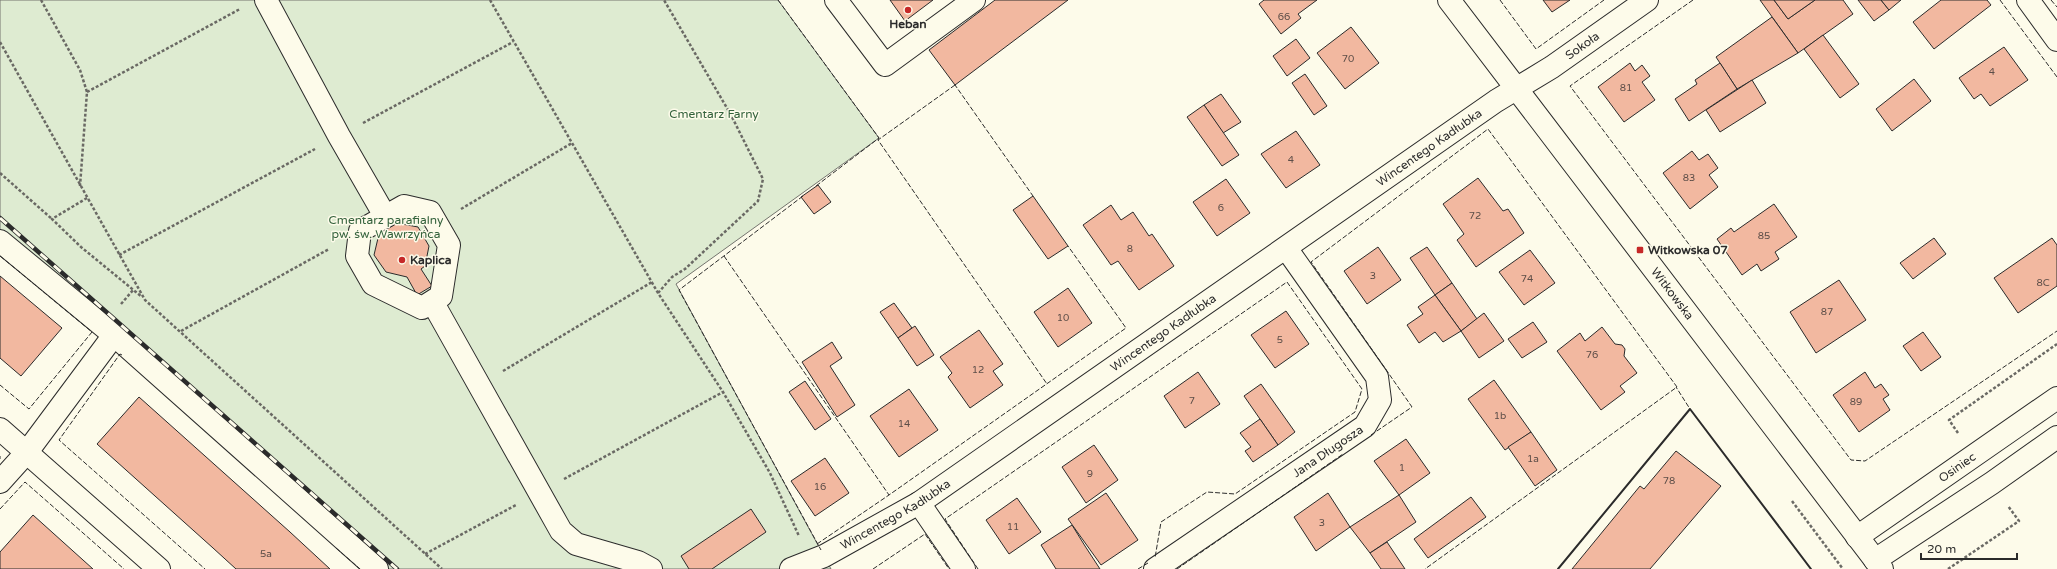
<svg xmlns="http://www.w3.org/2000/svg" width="2057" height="569" font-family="'Varela Round',sans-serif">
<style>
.green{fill:#deebd1;stroke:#74746e}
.building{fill:#f2b8a0;stroke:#2b2b2b}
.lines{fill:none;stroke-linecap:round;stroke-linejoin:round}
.minor-casing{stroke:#2b2b2b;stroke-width:24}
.path{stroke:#6a6964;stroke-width:2.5;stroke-dasharray:3 2;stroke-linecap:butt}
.minor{stroke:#fdfbea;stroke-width:22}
.rail-casing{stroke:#2b2b2b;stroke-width:4.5}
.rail{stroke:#fdfbea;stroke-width:3;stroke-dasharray:9;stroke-linecap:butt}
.fence{stroke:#2b2b2b;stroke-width:1;stroke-dasharray:5 2;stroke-linecap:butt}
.wall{stroke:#2b2b2b;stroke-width:2}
.poi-dot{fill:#c62828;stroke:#fdfbea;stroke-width:1.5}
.labels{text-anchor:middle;stroke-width:3;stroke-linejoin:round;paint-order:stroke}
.number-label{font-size:10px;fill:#5d4e48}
.poi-label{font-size:12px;font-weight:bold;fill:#2b2b2b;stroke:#fdfbea;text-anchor:start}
.street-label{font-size:12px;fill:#2b2b2b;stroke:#fdfbea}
.park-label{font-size:12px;fill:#34623c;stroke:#fdfbea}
</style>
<rect width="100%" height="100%" fill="#fdfbea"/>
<polygon class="green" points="0,0 778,0 879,138 676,284 831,569 377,569 0,241"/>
<g class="building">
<polygon points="890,0 933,0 905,21"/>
<polygon points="995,0 1068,0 955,85 929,50"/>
<polygon points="1264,0 1317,0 1298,14 1301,18 1281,34 1259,4"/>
<polygon points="1543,0 1570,0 1552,12"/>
<polygon points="1760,0 1774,0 1788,19 1815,0 1843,0 1853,14 1798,53"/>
<polygon points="1774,0 1815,0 1788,19"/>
<polygon points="1858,0 1881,0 1889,10 1874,21"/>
<polygon points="1881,0 1901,0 1889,10"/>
<polygon points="1941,0 1987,0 1991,5 1934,49 1913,22"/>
<polygon points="1772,17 1798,53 1737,89 1716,57"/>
<polygon points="1351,27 1379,63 1345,89 1317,53"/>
<polygon points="1823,35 1859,84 1840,98 1804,49"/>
<polygon points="1296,39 1310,58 1287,76 1273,56"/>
<polygon points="2004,47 2028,80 1990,106 1981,94 1974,99 1959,78"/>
<polygon points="1630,63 1635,71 1642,65 1650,76 1642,82 1655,100 1624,122 1598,87"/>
<polygon points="1720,63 1737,89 1689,121 1675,99 1697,84 1695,80"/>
<polygon points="1305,74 1327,106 1314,115 1292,83"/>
<polygon points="1914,79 1931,101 1892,131 1876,109"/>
<polygon points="1752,80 1766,103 1720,132 1706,110"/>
<polygon points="1221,94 1241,122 1223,133 1204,105"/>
<polygon points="1204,105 1239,155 1222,166 1187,117"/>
<polygon points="1296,131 1320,165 1286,188 1261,154"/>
<polygon points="1692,151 1699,160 1708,154 1718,168 1709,175 1718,187 1690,209 1663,173"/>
<polygon points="1478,178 1503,211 1508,209 1524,233 1476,267 1457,240 1464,234 1443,204"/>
<polygon points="1226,179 1250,213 1217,236 1193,202"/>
<polygon points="818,185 831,202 814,214 801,197"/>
<polygon points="1033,196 1068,246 1048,259 1013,210"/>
<polygon points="1774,204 1797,237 1775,252 1779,259 1761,271 1757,264 1742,275 1717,239 1731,228 1734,232"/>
<polygon points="1111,205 1121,220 1133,212 1149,236 1152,234 1174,266 1139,290 1118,261 1111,265 1083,225"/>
<polygon points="397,223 418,227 429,246 425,266 421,269 432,286 417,295 407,277 386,272 374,255 379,234"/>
<polygon points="1934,238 1946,254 1913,279 1900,263"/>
<polygon points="2052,238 2057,245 2057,286 2018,313 1994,278"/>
<polygon points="1378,247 1401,280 1367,304 1344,271"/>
<polygon points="1427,247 1452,283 1435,295 1410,258"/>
<polygon points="1530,250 1555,283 1524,305 1499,272"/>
<polygon points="0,276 62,328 21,376 0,358"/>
<polygon points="1839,280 1866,320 1816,353 1790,312"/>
<polygon points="1452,283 1477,319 1461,331 1435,295"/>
<polygon points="1068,288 1092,323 1058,347 1034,312"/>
<polygon points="1435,295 1461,331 1443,342 1435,332 1419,343 1407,325 1423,314 1418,307"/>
<polygon points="894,303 912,328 898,338 880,312"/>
<polygon points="1286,311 1309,344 1275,368 1251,335"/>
<polygon points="1484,313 1504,341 1479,358 1461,331"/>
<polygon points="1533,322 1547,342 1522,358 1508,339"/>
<polygon points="915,326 934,355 917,366 898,338"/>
<polygon points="1602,327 1615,344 1622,345 1625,349 1624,356 1637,373 1620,386 1625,392 1601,410 1557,351 1580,333 1585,341"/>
<polygon points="979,330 1003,364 993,371 1003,385 970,408 948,377 952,373 940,357"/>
<polygon points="1923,332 1941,357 1921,371 1903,346"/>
<polygon points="832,342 842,358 830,366 855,405 837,417 802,362"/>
<polygon points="1198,372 1220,404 1185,428 1164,396"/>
<polygon points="1865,372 1875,388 1881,384 1889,395 1883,399 1890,410 1859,432 1833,395"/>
<polygon points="1494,380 1531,432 1505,450 1468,399"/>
<polygon points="805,381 831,419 815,430 789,392"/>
<polygon points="1261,384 1295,432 1278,445 1244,396"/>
<polygon points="909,389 938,430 899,457 870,416"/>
<polygon points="139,397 290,532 330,569 236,569 213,548 97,444"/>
<polygon points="1260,419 1278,445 1253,462 1245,451 1251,447 1240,433"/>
<polygon points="1531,432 1557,470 1535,486 1508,447"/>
<polygon points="1406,439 1430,473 1399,495 1374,461"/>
<polygon points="1094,445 1118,480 1086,503 1062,467"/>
<polygon points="1676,451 1721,486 1650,569 1572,569 1640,486 1644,489"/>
<polygon points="825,458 849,493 815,516 791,481"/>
<polygon points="1106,493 1138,540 1101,565 1068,519"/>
<polygon points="1328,493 1350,527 1316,551 1294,517"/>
<polygon points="1399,495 1416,522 1370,553 1350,527"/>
<polygon points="1471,497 1486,517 1428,558 1414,539"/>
<polygon points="1017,498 1041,532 1009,554 986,520"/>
<polygon points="751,509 766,532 712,569 689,569 681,556"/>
<polygon points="33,515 93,569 0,569 0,552"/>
<polygon points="1072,525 1085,546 1100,569 1056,569 1041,545"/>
<polygon points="1387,542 1405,569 1381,569 1370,553"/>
</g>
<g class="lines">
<defs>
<g id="minor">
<polyline points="266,0 339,136 385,216"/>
<polyline points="836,0 885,65 974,0"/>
<path id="s1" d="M 1449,0 L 1882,569"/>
<polyline points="2028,0 2057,40"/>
<polygon points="404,206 430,212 449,245 441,296 422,308 373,284 357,256 360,231"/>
<polyline points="0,241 114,335 377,569"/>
<polyline points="433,303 561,531 576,544 638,562 651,569"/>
<polyline points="0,429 159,569"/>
<polyline points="0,482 27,452 114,335"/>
<polyline points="919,503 964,569"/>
<path id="s2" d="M 1857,537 L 2057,398"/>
<polyline points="1875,560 1992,483 2057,437"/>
<path id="s3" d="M 791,569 L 824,556 L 919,503 L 1496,101 L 1552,67 L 1647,0"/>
<path id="s4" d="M 1155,569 L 1365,426 L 1380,400 L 1377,377 L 1286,248"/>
</g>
</defs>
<use href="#minor" class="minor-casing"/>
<g class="path">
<polyline points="41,0 80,70 87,92 80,186"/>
<polyline points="490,0 658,293 723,392 770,473 799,536"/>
<polyline points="0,42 145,300 442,569"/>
<polyline points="87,92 240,9"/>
<polyline points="363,123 513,42"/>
<polyline points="0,173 52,219"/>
<polyline points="87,198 52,219 81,247 142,297"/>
<polyline points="461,209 572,143"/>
<polyline points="119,255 315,149"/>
<polyline points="658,293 672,277 685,269 758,201 763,179 731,115 664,0"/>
<polyline points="121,304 134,289"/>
<polyline points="181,331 329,249"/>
<polyline points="503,371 652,282"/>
<polyline points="1958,433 1949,420 2057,344"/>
<polyline points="564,479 723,392"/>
<polyline points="1792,501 1843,569"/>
<polyline points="425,554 516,505"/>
<polyline points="1948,569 2019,521 2008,506"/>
</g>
<use href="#minor" class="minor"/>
<defs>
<polyline id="rail" points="0,218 397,569"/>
</defs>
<use href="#rail" class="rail-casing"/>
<use href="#rail" class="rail"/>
<g class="fence">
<polyline points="778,0 879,138 816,186"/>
<polyline points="1500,0 1536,49 1604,0"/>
<polyline points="1693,0 1570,86 1851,460 1865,461 2057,331"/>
<polyline points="2000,0 2057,77"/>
<polyline points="2051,0 2057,7"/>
<polyline points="956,84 955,85 1033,196"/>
<polyline points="955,85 878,140 1047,384"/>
<polyline points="803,196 679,290 821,550"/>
<polyline points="0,256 92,332 29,409 0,385"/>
<polyline points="724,256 889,495"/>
<polyline points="122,355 120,354 59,440 205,569"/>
<polyline points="1371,435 1412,407 1311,262 1488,129 1677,387 1425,569"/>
<polyline points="0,456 0,459"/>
<polyline points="0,509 25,482 124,569"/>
<polyline points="817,544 889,495 1126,328 1068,246"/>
<polyline points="336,548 360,569"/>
<polyline points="873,569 925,534 949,569"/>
<polyline points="978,569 945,519 1287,282 1362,389 1355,412 1235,494 1207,492 1161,522 1155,558"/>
<polyline points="1138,569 1148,563"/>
<polyline points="1177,569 1343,454"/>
<polyline points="1558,569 1690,409 1676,387"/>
</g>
<polyline class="wall" points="1558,569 1690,409 1811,569"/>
</g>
<g class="poi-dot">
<circle cx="908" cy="10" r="4"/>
<rect x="1636" y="246" width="8" height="8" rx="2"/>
<circle cx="402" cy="260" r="4"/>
</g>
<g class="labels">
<g class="number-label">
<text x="1284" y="20">66</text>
<text x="1348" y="62">70</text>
<text x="1992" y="75">4</text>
<text x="1626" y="91">81</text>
<text x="1291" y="163">4</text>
<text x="1689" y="181">83</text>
<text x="1221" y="211">6</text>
<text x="1475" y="219">72</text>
<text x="1764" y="239">85</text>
<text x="1130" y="252">8</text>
<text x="1373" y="279">3</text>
<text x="1527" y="282">74</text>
<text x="2043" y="286">8C</text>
<text x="1827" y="315">87</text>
<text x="1063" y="321">10</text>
<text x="1280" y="343">5</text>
<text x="1592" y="358">76</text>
<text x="978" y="373">12</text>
<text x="1192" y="404">7</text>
<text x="1856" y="405">89</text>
<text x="1500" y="419">1b</text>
<text x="904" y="427">14</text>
<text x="1533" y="462">1a</text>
<text x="1402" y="471">1</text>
<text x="1090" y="477">9</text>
<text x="1669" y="484">78</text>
<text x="820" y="490">16</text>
<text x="1322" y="526">3</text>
<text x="1013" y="530">11</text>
<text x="266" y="557">5a</text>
</g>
<g class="poi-label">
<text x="908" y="28" text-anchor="middle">Heban</text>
<text x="1648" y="254">Witkowska 07</text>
<text x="410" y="264">Kaplica</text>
</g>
<g class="street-label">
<text dy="4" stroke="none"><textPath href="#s3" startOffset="950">Sokoła</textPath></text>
<text dy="4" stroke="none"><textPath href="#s3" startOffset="766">Wincentego Kadłubka</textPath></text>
<text dy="4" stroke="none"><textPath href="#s1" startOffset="369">Witkowska</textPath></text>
<text dy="4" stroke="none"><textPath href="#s3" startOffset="442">Wincentego Kadłubka</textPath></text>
<text dy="4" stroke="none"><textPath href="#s4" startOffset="209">Jana Długosza</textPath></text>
<text dy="4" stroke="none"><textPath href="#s2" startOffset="122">Osiniec</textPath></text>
<text dy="4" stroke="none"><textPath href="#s3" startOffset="118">Wincentego Kadłubka</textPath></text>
</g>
<g class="park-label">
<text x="714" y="118">Cmentarz Farny</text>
<text x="386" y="224">Cmentarz parafialny<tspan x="386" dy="14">pw. św. Wawrzyńca</tspan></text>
</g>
</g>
<path d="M1921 553v6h96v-6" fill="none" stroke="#2b2b2b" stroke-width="2"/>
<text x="1927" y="553" font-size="12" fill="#2b2b2b" stroke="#fdfbea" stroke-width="3" paint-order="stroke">20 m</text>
</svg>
